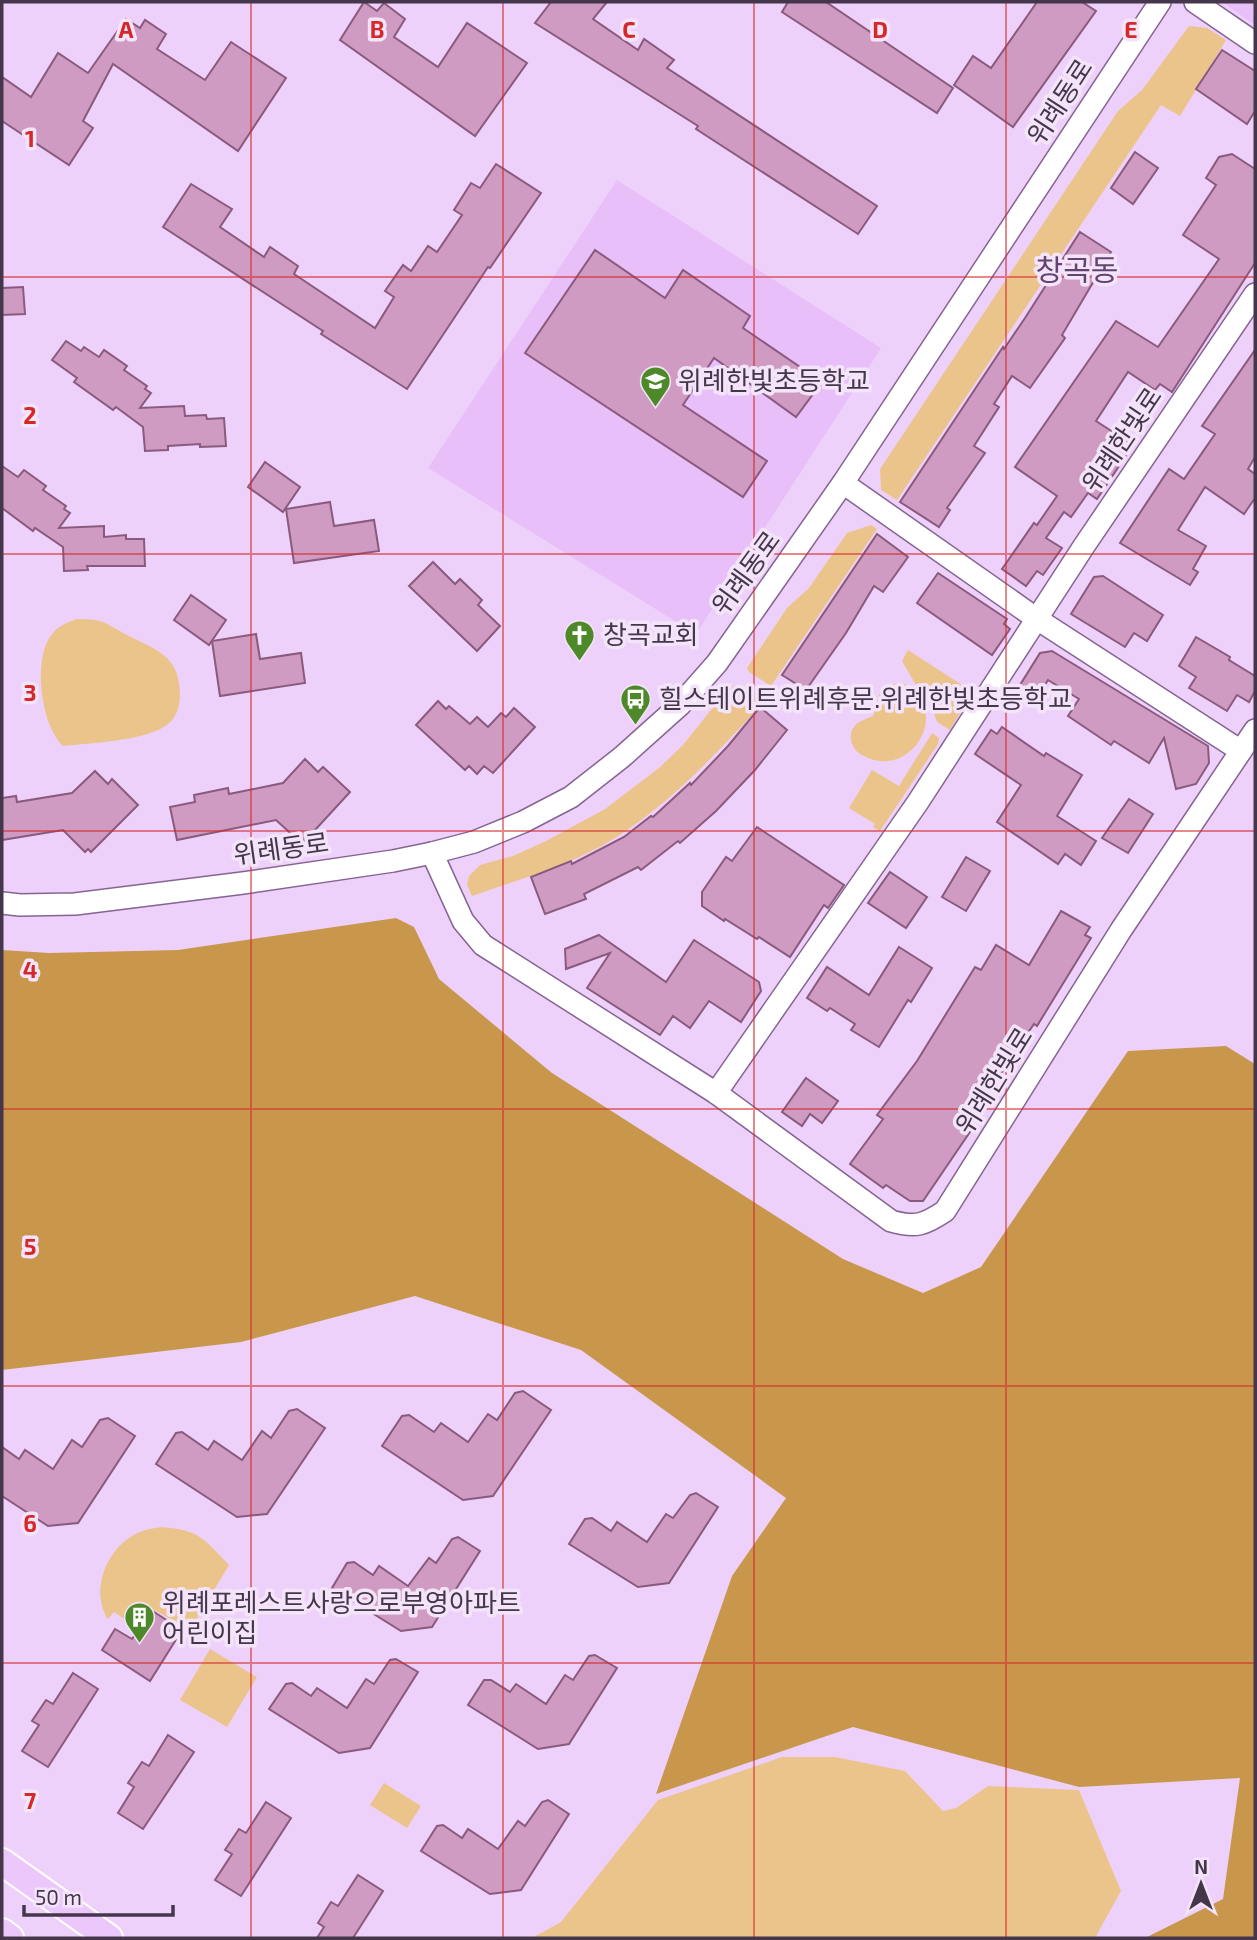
<svg xmlns="http://www.w3.org/2000/svg" width="1257" height="1940" font-family="'Exo 2','Noto Sans KR',sans-serif">
<style>
.built{fill:#e8bff9}
.green{fill:#ebc48c}
.forest{fill:#c8974c}
.building{fill:#cf9bc2;stroke:#8a5a7e;stroke-width:2}
.lines{fill:none;stroke-linecap:round;stroke-linejoin:round}
.minor-casing{stroke:#856493;stroke-width:24}
.major-casing{stroke:#fff;stroke-width:30}
.minor{stroke:#fff;stroke-width:21}
.major{stroke:#ecc7fc;stroke-width:26}
.grid{fill:none;stroke:#d62828;stroke-width:2;stroke-opacity:0.55}
.labels{text-anchor:middle;stroke-width:7;stroke-linejoin:round;paint-order:stroke}
.street-label{font-size:26px;fill:#45364b;stroke:#f3e4f9}
.poi-label{font-size:26px;fill:#45364b;stroke:#f3e4f9;text-anchor:start}
.quarter-label{font-size:30px;fill:#634470;stroke:#f3e4f9}
.grid-label{font-size:23px;text-anchor:middle;font-weight:bold;fill:#d62828;stroke:#f3e4f9;stroke-width:7;stroke-linejoin:round;paint-order:stroke}
</style>
<rect width="100%" height="100%" fill="#eed1fa"/>
<g class="built">
<polygon points="1222,2 1255,2 1255,25"/>
<polygon points="617,180 881,348 696,634 428,468"/>
</g>
<g class="green">
<polygon points="1189,26 1207,28 1226,40 1180,116 1161,105 897,500 881,490 880,469 1118,111 1142,90"/>
<polygon points="871,525 877,529 771,686 749,672 747,668 787,608 809,588 847,533"/>
<path d="M 77,619 C 106,619 104,623 127,635 C 156,650 180,655 180,695 C 180,705 177,717 168,724 C 148,741 89,743 63,746 C 41,726 33,661 50,637 C 57,626 66,623 77,619 Z"/>
<polygon points="908,650 962,685 964,706 950,730 937,722 928,695 916,685 902,661"/>
<path d="M 897,683 C 905,683 906,685 911,689 C 950,719 906,781 862,755 C 850,749 846,731 858,723 C 862,720 868,718 873,716 C 880,699 874,689 897,683 Z"/>
<path d="M 735,685 L 740,686 L 761,701 L 761,705 C 716,754 672,802 615,838 C 572,865 520,879 472,896 L 467,885 L 469,876 L 480,865 L 513,856 L 546,841 L 605,809 L 659,768 L 683,745 L 726,691 Z"/>
<polygon points="932,733 939,738 938,744 880,831 873,827 875,824 849,808 872,770 899,786"/>
<path d="M 162,1527 C 200,1530 204,1539 229,1565 L 190,1630 L 149,1607 L 136,1627 L 114,1612 L 108,1619 C 89,1589 108,1545 140,1532 C 147,1529 155,1528 162,1527 Z"/>
<polygon points="210,1649 257,1677 227,1727 180,1700"/>
<polygon points="782,1757 835,1757 905,1771 943,1811 956,1808 988,1786 1079,1790 1121,1891 1095,1938 532,1938 561,1922 658,1800"/>
<polygon points="384,1783 421,1806 407,1828 370,1805"/>
</g>
<polygon class="forest" points="396,918 414,927 439,979 552,1073 843,1259 923,1293 981,1267 1128,1051 1226,1046 1255,1064 1255,1938 1145,1938 1223,1899 1240,1778 1079,1787 853,1727 656,1794 732,1576 786,1498 581,1350 415,1296 241,1342 2,1370 2,950 49,953 178,950"/>
<g class="building">
<polygon points="364,2 377,11 384,3 405,19 394,37 438,67 467,23 527,63 475,136 340,40"/>
<polygon points="551,2 607,2 593,19 638,50 644,39 674,60 667,68 877,206 858,234 696,129 698,126 535,23"/>
<polygon points="788,2 826,2 953,88 937,113 782,12"/>
<polygon points="1037,2 1082,2 1096,11 1013,127 954,85 973,56 991,68"/>
<polygon points="126,19 140,28 145,20 166,34 157,49 205,80 231,42 286,78 238,151 113,64 83,121 93,128 69,165 2,121 2,77 31,97 58,53 88,73"/>
<polygon points="1222,50 1255,71 1255,111 1247,124 1196,89"/>
<polygon points="1135,152 1158,168 1133,204 1111,188"/>
<polygon points="1232,154 1255,169 1255,263 1172,392 1160,384 1155,390 1128,372 1096,421 1133,445 1097,499 1088,493 1071,517 1064,512 1046,538 1062,548 1043,575 1037,571 1026,586 1002,569 1034,523 1037,525 1057,496 1015,467 1116,321 1158,347 1219,259 1183,235 1216,185 1206,178 1219,157"/>
<polygon points="496,164 541,193 490,268 488,267 407,389 321,334 323,331 163,227 191,184 232,209 220,227 264,257 270,247 298,266 294,274 375,328 394,297 385,291 403,265 411,271 428,246 437,252 462,215 454,210 471,183 480,188"/>
<polygon points="1080,232 1111,252 1062,335 1065,338 1030,388 1012,376 994,404 999,407 974,446 985,453 947,508 950,510 939,527 900,502 1003,347 1004,349 1025,318"/>
<polygon points="595,250 665,298 683,270 750,316 743,328 822,382 796,417 714,358 683,405 767,461 743,497 525,353"/>
<polygon points="23,287 25,314 2,315 2,288"/>
<polygon points="66,341 81,351 84,347 99,357 104,350 127,366 124,370 147,386 145,389 151,393 140,408 184,406 185,416 206,415 207,419 224,418 226,446 200,447 200,444 168,446 168,450 145,451 143,427 116,407 113,410 74,382 77,378 52,360"/>
<polygon points="1255,350 1255,457 1248,469 1255,474 1255,498 1244,514 1205,487 1178,530 1206,546 1193,569 1198,572 1190,585 1120,543 1169,469 1184,479 1215,434 1202,426"/>
<polygon points="265,462 300,487 283,512 248,487"/>
<polygon points="2,466 18,477 24,470 46,486 43,490 66,506 64,509 70,513 59,528 104,526 104,537 126,535 126,539 144,539 145,566 87,566 88,570 64,571 63,547 35,528 33,531 2,508"/>
<polygon points="330,502 334,526 374,520 379,551 294,563 286,509"/>
<polygon points="877,534 908,557 883,592 874,586 846,633 806,690 782,675"/>
<polygon points="433,562 455,584 460,579 482,600 478,605 500,626 477,651 409,586"/>
<polygon points="938,573 1007,619 1004,624 1010,629 992,655 917,603"/>
<polygon points="1103,576 1163,615 1147,641 1134,633 1125,647 1071,614 1094,577"/>
<polygon points="191,595 226,620 209,645 174,620"/>
<polygon points="256,634 260,659 301,653 305,683 220,696 212,641"/>
<polygon points="1196,637 1230,657 1229,660 1255,676 1255,691 1249,702 1237,695 1227,711 1189,688 1196,677 1179,666"/>
<polygon points="1052,651 1208,746 1209,763 1196,784 1176,789 1164,738 1149,763 1114,741 1111,745 1068,716 1079,699 1048,680 1038,696 1020,685 1040,653"/>
<polygon points="438,701 446,709 449,706 470,724 477,717 488,727 501,713 506,717 514,708 535,727 493,773 484,766 477,774 469,766 465,770 416,725"/>
<polygon points="760,707 787,730 755,770 716,811 680,843 678,841 641,870 638,867 584,894 586,899 545,914 531,877 571,861 572,864 624,837 651,816 653,817 690,783 691,785 728,746"/>
<polygon points="1002,727 1044,756 1046,753 1082,775 1057,816 1096,841 1081,865 1065,854 1058,864 997,822 1021,785 975,754 991,730 997,734"/>
<polygon points="305,759 318,772 323,767 350,792 305,841 302,839 299,841 276,820 177,840 170,807 195,802 194,795 228,788 229,794 283,783"/>
<polygon points="95,771 108,784 112,779 138,805 91,852 88,849 85,852 63,830 2,840 2,798 16,796 17,802 72,793"/>
<polygon points="1129,799 1153,814 1128,853 1102,838"/>
<polygon points="757,827 844,885 828,908 824,905 790,957 759,937 757,939 725,919 724,921 702,906 702,892 726,857 732,861"/>
<polygon points="966,857 990,871 966,911 942,897"/>
<polygon points="890,872 927,897 906,928 868,903"/>
<polygon points="1061,911 1090,927 1085,935 1091,938 1037,1026 1034,1024 1010,1059 968,1126 972,1129 923,1201 910,1201 886,1185 883,1188 850,1164 883,1119 877,1115 917,1061 975,967 981,970 996,945 1029,965"/>
<polygon points="599,935 666,982 694,940 759,982 761,991 741,1022 709,1001 690,1028 673,1016 660,1035 587,988 610,953 566,969 565,949"/>
<polygon points="899,947 932,968 911,1002 908,1000 879,1047 851,1030 855,1024 830,1008 827,1011 807,998 827,967 869,995"/>
<polygon points="806,1078 838,1101 822,1123 810,1114 802,1126 782,1112"/>
<polygon points="523,1391 551,1410 493,1496 463,1500 382,1446 402,1416 409,1415 434,1432 441,1423 468,1442 488,1414 497,1420 515,1393"/>
<polygon points="297,1409 325,1428 267,1514 237,1517 156,1464 176,1433 182,1432 208,1450 214,1441 242,1460 262,1431 271,1438 289,1411"/>
<polygon points="108,1418 135,1436 78,1523 48,1526 2,1496 2,1447 19,1459 25,1450 53,1469 72,1440 82,1447 100,1420"/>
<polygon points="696,1493 718,1507 669,1583 638,1587 569,1544 585,1519 592,1518 611,1531 617,1522 647,1542 666,1514 673,1518 690,1495"/>
<polygon points="458,1537 480,1551 432,1627 401,1631 332,1588 347,1563 354,1562 373,1575 379,1566 408,1586 429,1558 436,1563 452,1539"/>
<polygon points="151,1610 182,1630 150,1681 102,1650 115,1629 132,1639"/>
<polygon points="595,1655 617,1668 569,1744 538,1749 468,1705 484,1680 491,1680 510,1692 516,1684 546,1704 565,1675 573,1680 589,1656"/>
<polygon points="396,1659 418,1672 370,1748 339,1753 269,1709 286,1684 292,1683 311,1696 317,1688 347,1708 366,1679 374,1684 390,1660"/>
<polygon points="73,1673 98,1689 48,1767 22,1751 39,1725 32,1721 46,1700 53,1704"/>
<polygon points="168,1735 194,1752 143,1829 118,1813 134,1787 128,1783 142,1762 149,1766"/>
<polygon points="548,1800 569,1814 521,1890 490,1894 421,1851 437,1826 443,1825 462,1838 468,1829 498,1849 518,1821 525,1826 542,1802"/>
<polygon points="266,1802 291,1818 241,1896 215,1880 232,1854 225,1850 239,1829 246,1833"/>
<polygon points="358,1875 383,1891 353,1938 317,1938 324,1927 318,1923 331,1902 338,1906"/>
</g>
<g class="lines">
<defs>
<g id="minor">
<polyline points="1195,2 1255,43"/>
<polyline points="843,483 1037,619 1241,751"/>
<path d="M 432,853 L 463,921 L 483,945 L 716,1093 L 891,1221 C 916,1228 924,1225 945,1211 L 1121,930 L 1255,730"/>
<polyline points="2,903 20,905 75,904 243,883 393,861 432,853 474,842 523,822 571,797 622,757 680,705 717,663 843,483 1160,2"/>
<polyline points="716,1093 918,802 1084,546 1255,294"/>
</g>
<g id="major">
<polyline points="2,1862 109,1938"/>
<polyline points="2,1932 10,1938"/>
</g>
</defs>
<use href="#minor" class="minor-casing"/>
<use href="#major" class="major-casing"/>
<use href="#minor" class="minor"/>
<use href="#major" class="major"/>
</g>
<path class="grid" d="M 251,2 L 251,1938M 503,2 L 503,1938M 754,2 L 754,1938M 1006,2 L 1006,1938M 2,277 L 1255,277M 2,554 L 1255,554M 2,831 L 1255,831M 2,1109 L 1255,1109M 2,1386 L 1255,1386M 2,1663 L 1255,1663"/>
<defs>
<symbol id="school-pin" viewBox="-11 -11 22 30"><path d="M0 17L-7.5 6A9.5 9.5 0 1 1 7.5 6Z" fill="#4d8928" stroke="#f3e4f9"/><path d="M0-5L7-2L0 1L-7-2ZM-4 1L0 2.5L4 1V4Q0 6-4 4Z" fill="#fff"/></symbol>
<symbol id="church-pin" viewBox="-11 -11 22 30"><path d="M0 17L-7.5 6A9.5 9.5 0 1 1 7.5 6Z" fill="#4d8928" stroke="#f3e4f9"/><path d="M-1.2-6h2.4v3.5h3.3v2.4h-3.3V6h-2.4V-.1h-3.3v-2.4h3.3Z" fill="#fff"/></symbol>
<symbol id="bus-pin" viewBox="-11 -11 22 30"><path d="M0 17L-7.5 6A9.5 9.5 0 1 1 7.5 6Z" fill="#4d8928" stroke="#f3e4f9"/><path d="M-5-6H5V4H4V6H2V4H-2V6H-4V4H-5ZM-3.5-4V0h7V-4ZM-3.5 1.2v1.5H-2V1.2ZM2 1.2v1.5H3.5V1.2Z" fill="#fff"/></symbol>
<symbol id="building-pin" viewBox="-11 -11 22 30"><path d="M0 17L-7.5 6A9.5 9.5 0 1 1 7.5 6Z" fill="#4d8928" stroke="#f3e4f9"/><path d="M-4-6H4V6H1V3H-1V6H-4ZM-2.5-4.3h1.7v1.8h-1.7ZM.8-4.3h1.7v1.8H.8ZM-2.5-1h1.7V.8h-1.7ZM.8-1h1.7V.8H.8Z" fill="#fff"/></symbol>
</defs>
<g fill-rule="evenodd">
<use href="#school-pin" x="638" y="364" width="35" height="47"/>
<use href="#church-pin" x="562" y="618" width="35" height="47"/>
<use href="#bus-pin" x="618" y="682" width="35" height="47"/>
<use href="#building-pin" x="122" y="1600" width="35" height="47"/>
</g>
<g class="labels">
<g class="street-label">
<text transform="translate(1060 102) rotate(-57)" y="9">위례동로</text>
<text transform="translate(1122 440) rotate(-56)" y="9">위례한빛로</text>
<text transform="translate(746 573) rotate(-54)" y="9">위례동로</text>
<text transform="translate(281 849) rotate(-8)" y="9">위례동로</text>
<text transform="translate(994 1081) rotate(-58)" y="9">위례한빛로</text>
</g>
<g class="poi-label">
<text x="678" y="390">위례한빛초등학교</text>
<text x="603" y="644">창곡교회</text>
<text x="659" y="708">힐스테이트위례후문.위례한빛초등학교</text>
<text x="162" y="1612">위례포레스트사랑으로부영아파트<tspan x="162" dy="30">어린이집</tspan></text>
</g>
<g class="quarter-label">
<text x="1077" y="281">창곡동</text>
</g>
</g>
<g class="grid-label">
<text x="126" y="38">A</text>
<text x="377" y="38">B</text>
<text x="629" y="38">C</text>
<text x="880" y="38">D</text>
<text x="1131" y="38">E</text>
<text x="30" y="147">1</text>
<text x="30" y="424">2</text>
<text x="30" y="701">3</text>
<text x="30" y="978">4</text>
<text x="30" y="1255">5</text>
<text x="30" y="1532">6</text>
<text x="30" y="1809">7</text>
</g>
<rect width="1257" height="1940" fill="none" stroke="#45364b" stroke-width="7"/>
<g transform="translate(1201 1884)" stroke="#f3e4f9" stroke-width="5" paint-order="stroke">
<path d="M0-5L12 26L0 18L-12 26Z" fill="#45364b"/>
<text y="-10" font-size="19" font-weight="bold" text-anchor="middle" fill="#45364b">N</text>
</g>
<path d="M24 1905v10h149v-10" fill="none" stroke="#45364b" stroke-width="3.5"/>
<text x="35" y="1905" font-size="21" fill="#45364b" stroke="#f3e4f9" stroke-width="5" paint-order="stroke">50 m</text>
</svg>
